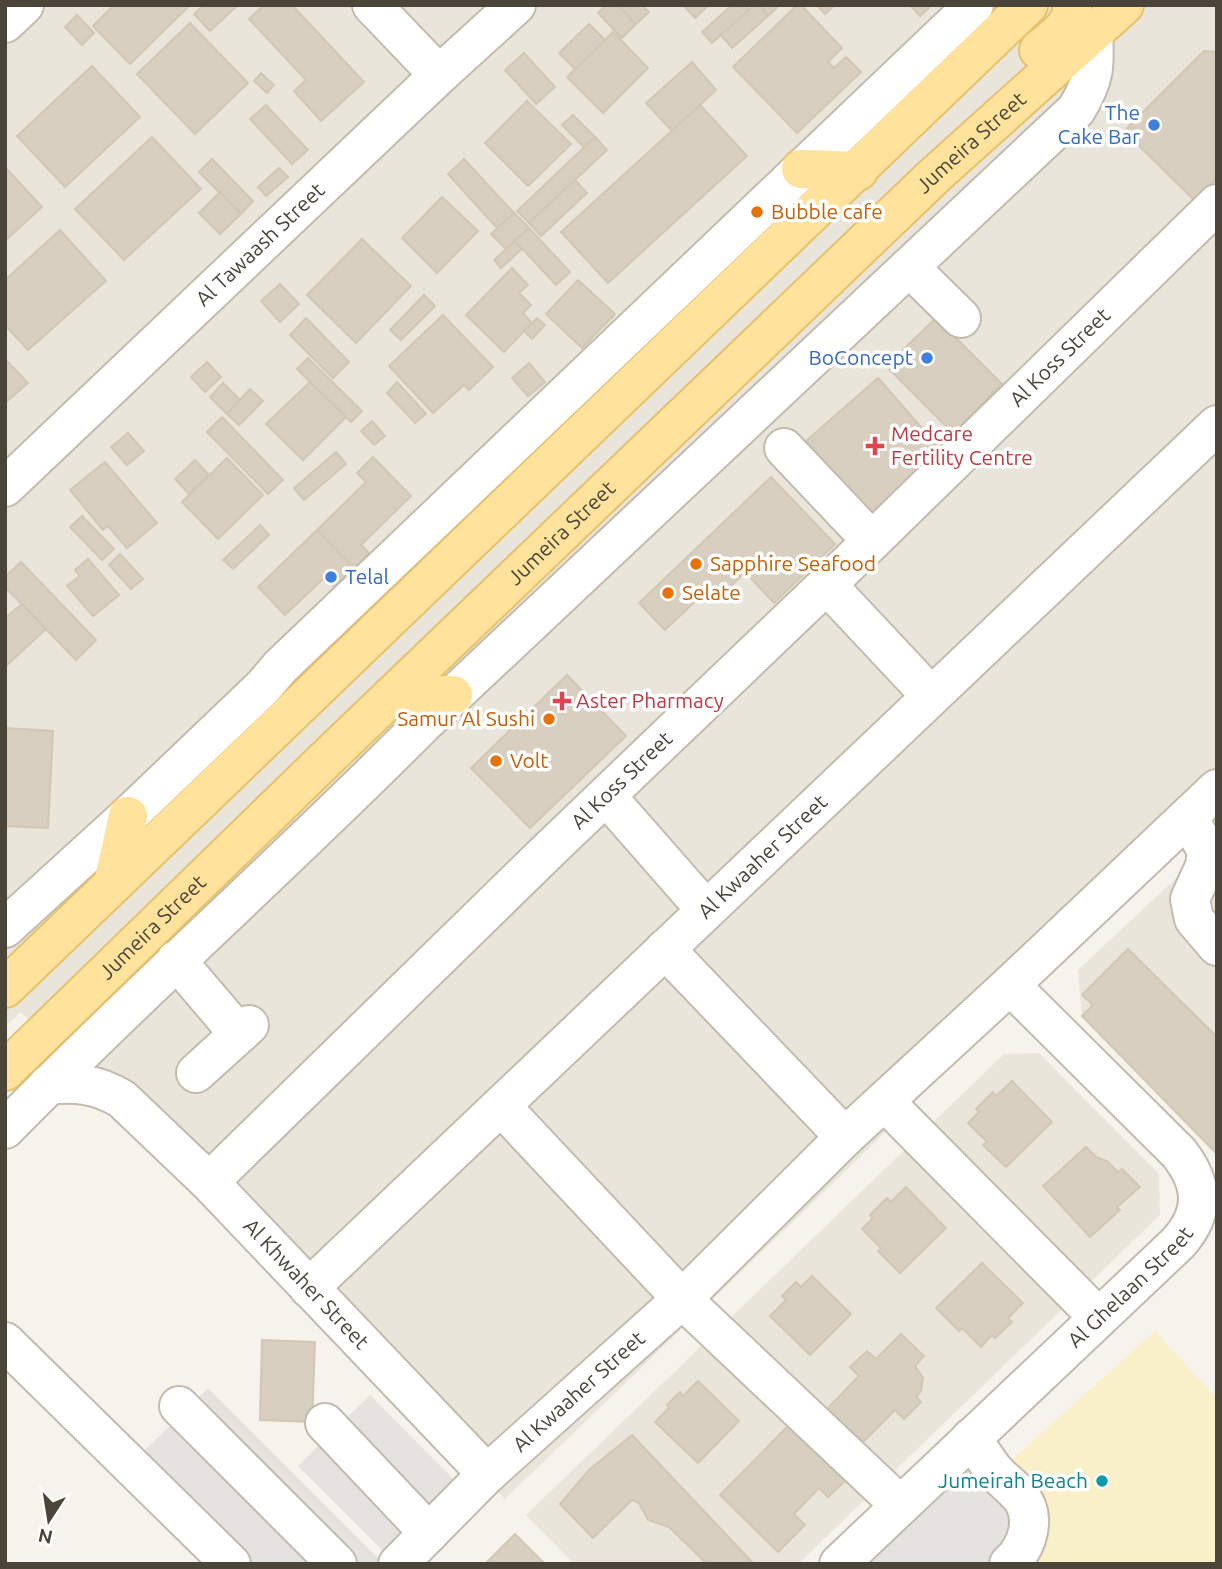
<svg xmlns="http://www.w3.org/2000/svg" width="1222" height="1569" font-family="Ubuntu,sans-serif">
<style>
.residential{fill:#eae5da}
.sand{fill:#f9efc9}
.parking{fill:#e5e3e0}
.building{fill:#d8cfc1;stroke:#d3c7b4;stroke-width:2}
.lines{fill:none;stroke-linecap:round;stroke-linejoin:round}
.minor-casing{stroke:#c2bbae;stroke-width:42}
.major-casing{stroke:#e6c16a;stroke-width:42}
.minor{stroke:#fff;stroke-width:38}
.major{stroke:#ffe39c;stroke-width:38}
.shop-dot{fill:#3f7fe0;stroke:#fff;stroke-width:2.5}
.food-dot{fill:#e8710a;stroke:#fff;stroke-width:2.5}
.health-dot{fill:#e0444e;stroke:#fff;stroke-width:2.5}
.culture-dot{fill:#0f9aa8;stroke:#fff;stroke-width:2.5}
.labels{text-anchor:middle;stroke-width:7;stroke-linejoin:round;paint-order:stroke}
.shop-label{font-size:21px;fill:#366cbe;stroke:#fff;text-anchor:end}
.street-label{font-size:21px;fill:#4b4439;stroke:#fff}
.food-label{font-size:21px;fill:#c56008;stroke:#fff;text-anchor:start}
.health-label{font-size:21px;fill:#be3a42;stroke:#fff;text-anchor:start}
.culture-label{font-size:21px;fill:#0d838f;stroke:#fff;text-anchor:end}
</style>
<rect width="100%" height="100%" fill="#f6f3ec"/>
<g class="residential">
<polygon points="5,5 1217,5 1217,810 1045,971 857,1160 505,1499 316,1301 105,1100 21,1012 5,1027"/>
<polygon points="1217,840 1217,1154 1082,1016 1078,970"/>
<polygon points="1039,1053 1159,1174 1160,1215 798,1564 574,1564 526,1515 1004,1054"/>
</g>
<polygon class="sand" points="1155,1331 1217,1399 1217,1564 896,1564"/>
<g class="parking">
<polygon points="208,1388 384,1564 250,1564 143,1452"/>
<polygon points="370,1395 481,1507 396,1564 298,1466"/>
<polygon points="988,1446 1032,1564 859,1564"/>
</g>
<g class="building">
<polygon points="114,5 190,5 130,64 93,26"/>
<polygon points="204,5 238,5 210,31 194,14"/>
<polygon points="264,5 292,5 364,82 321,121 294,91 306,80 249,19"/>
<polygon points="606,5 618,5 636,24 622,38 598,13"/>
<polygon points="618,5 642,5 649,12 636,24"/>
<polygon points="683,5 709,5 695,18"/>
<polygon points="732,5 746,5 749,10 712,43 702,32"/>
<polygon points="754,5 759,5 768,16 732,48 721,35"/>
<polygon points="759,5 780,5 768,16"/>
<polygon points="797,5 801,5 842,48 828,62 834,68 846,57 861,72 797,133 733,67"/>
<polygon points="817,5 835,5 825,14"/>
<polygon points="910,5 932,5 920,16"/>
<polygon points="77,15 94,33 82,45 65,27"/>
<polygon points="190,23 248,83 195,134 137,74"/>
<polygon points="589,24 605,40 575,69 559,53"/>
<polygon points="613,32 648,68 603,113 567,77"/>
<polygon points="1204,51 1217,52 1217,178 1195,201 1124,131"/>
<polygon points="524,53 555,87 536,104 505,70"/>
<polygon points="692,62 716,90 672,131 646,103"/>
<polygon points="92,66 140,117 65,187 17,136"/>
<polygon points="261,73 274,85 267,93 254,81"/>
<polygon points="527,101 571,144 528,186 485,143"/>
<polygon points="266,105 308,150 292,164 250,119"/>
<polygon points="700,105 747,156 608,283 561,232"/>
<polygon points="573,115 595,137 584,147 562,125"/>
<polygon points="152,137 201,189 124,260 75,209"/>
<polygon points="595,137 607,150 529,223 517,211"/>
<polygon points="212,159 253,201 241,214 199,172"/>
<polygon points="464,159 514,213 497,228 448,174"/>
<polygon points="5,167 42,207 5,241"/>
<polygon points="279,168 288,177 266,196 258,187"/>
<polygon points="575,180 587,193 541,236 529,223"/>
<polygon points="220,192 241,214 220,234 199,213"/>
<polygon points="442,197 478,231 437,273 402,238"/>
<polygon points="514,213 529,228 506,249 491,234"/>
<polygon points="529,228 570,272 556,285 515,241"/>
<polygon points="60,230 106,281 28,350 5,325 5,280"/>
<polygon points="362,239 411,286 356,343 307,295"/>
<polygon points="515,241 522,249 501,268 494,260"/>
<polygon points="512,268 528,285 519,293 531,305 523,313 532,323 504,352 466,315"/>
<polygon points="578,280 615,314 582,348 546,314"/>
<polygon points="280,284 299,304 280,322 261,301"/>
<polygon points="424,295 435,306 401,340 390,330"/>
<polygon points="443,315 493,367 469,390 464,385 433,413 389,366"/>
<polygon points="306,318 349,362 333,378 290,335"/>
<polygon points="537,318 545,325 532,339 524,331"/>
<polygon points="936,318 1002,384 953,433 886,366"/>
<polygon points="308,358 362,411 351,422 297,369"/>
<polygon points="5,359 28,383 5,403"/>
<polygon points="207,362 221,377 205,392 191,377"/>
<polygon points="529,363 545,382 528,396 512,378"/>
<polygon points="878,378 943,452 872,515 806,441"/>
<polygon points="310,382 346,417 303,460 266,424"/>
<polygon points="397,382 426,414 415,423 387,393"/>
<polygon points="223,383 240,400 227,414 210,397"/>
<polygon points="250,389 263,401 239,425 227,414"/>
<polygon points="222,417 283,480 268,494 207,432"/>
<polygon points="372,421 385,436 374,445 361,431"/>
<polygon points="128,433 144,451 127,465 111,447"/>
<polygon points="336,452 346,464 304,500 294,488"/>
<polygon points="373,457 411,496 361,545 369,553 354,568 317,530 366,482 357,473"/>
<polygon points="227,458 263,495 218,539 182,502"/>
<polygon points="195,460 209,475 189,494 175,479"/>
<polygon points="105,462 157,523 127,548 108,526 103,530 70,490"/>
<polygon points="771,477 835,544 774,603 745,572 716,601 706,591 665,630 639,603"/>
<polygon points="82,516 114,549 102,560 70,527"/>
<polygon points="260,525 269,535 233,569 223,560"/>
<polygon points="317,530 354,568 334,586 325,577 285,615 258,587"/>
<polygon points="120,554 143,579 131,589 109,565"/>
<polygon points="88,559 119,595 93,616 67,586 80,576 75,570"/>
<polygon points="21,562 96,640 76,660 5,587 5,577"/>
<polygon points="22,604 46,629 5,667 5,618"/>
<polygon points="567,675 626,736 530,828 471,768"/>
<polygon points="5,728 53,731 48,828 5,826"/>
<polygon points="1128,949 1217,1037 1217,1154 1082,1016 1093,1005 1082,995"/>
<polygon points="1012,1081 1052,1122 1006,1167 983,1145 987,1142 968,1123 979,1112 976,1109 993,1092 996,1096"/>
<polygon points="1086,1147 1096,1157 1107,1161 1118,1172 1122,1169 1140,1187 1117,1207 1120,1210 1090,1237 1043,1186"/>
<polygon points="906,1187 946,1228 900,1273 878,1251 881,1248 862,1229 873,1218 870,1215 887,1198 891,1202"/>
<polygon points="982,1263 1023,1303 1008,1318 1012,1322 995,1338 992,1335 981,1347 962,1328 959,1331 936,1308"/>
<polygon points="812,1276 851,1314 810,1355 770,1316 786,1300 782,1296 796,1282 801,1287"/>
<polygon points="901,1334 924,1356 915,1366 923,1378 921,1391 916,1397 921,1402 904,1419 895,1410 862,1443 827,1409 859,1376 850,1367 867,1351 876,1359"/>
<polygon points="262,1340 315,1342 312,1422 260,1420"/>
<polygon points="698,1381 739,1421 698,1463 655,1422 669,1408 667,1405 680,1392 683,1396"/>
<polygon points="792,1422 849,1477 828,1497 819,1488 794,1514 805,1525 778,1552 720,1495"/>
<polygon points="632,1435 754,1564 707,1564 669,1527 648,1520 639,1503 632,1500 593,1538 560,1504 590,1469"/>
<polygon points="515,1534 545,1564 485,1564"/>
</g>
<g class="lines">
<defs>
<g id="minor">
<polyline points="372,5 439,75"/>
<polyline points="5,23 24,5"/>
<polyline points="909,267 961,318"/>
<polyline points="784,448 872,541"/>
<path id="s1" d="M 5,487 L 439,75 L 516,5"/>
<polyline points="827,585 931,696"/>
<polyline points="607,797 706,910"/>
<polyline points="1188,817 1207,851 1205,866 1190,899 1194,919 1217,946"/>
<polyline points="5,928 128,816 263,687 280,667 974,5"/>
<polyline points="665,949 845,1137"/>
<polyline points="176,960 239,1034"/>
<polyline points="196,1073 249,1025"/>
<path id="s2" d="M 48,1085 C 76,1082 97,1084 122,1099 L 209,1182 L 487,1474"/>
<polyline points="884,1101 1098,1317"/>
<polyline points="501,1106 682,1299 900,1505"/>
<path d="M 5,1129 C 141,990 286,862 423,724 L 1076,110 C 1095,79 1095,67 1093,31"/>
<path id="s3" d="M 209,1182 L 548,851 L 872,541 L 1217,204"/>
<path id="s4" d="M 309,1288 L 1217,425"/>
<polyline points="5,1342 231,1564"/>
<polyline points="179,1406 337,1564"/>
<polyline points="325,1423 429,1533"/>
<path d="M 971,1438 C 979,1448 985,1459 993,1469 C 1001,1479 1012,1486 1020,1496 C 1037,1517 1028,1547 1009,1564"/>
<path id="s5" d="M 398,1564 L 487,1474 L 682,1299 L 845,1137 L 1010,985 L 1217,789"/>
<path id="s6" d="M 839,1564 L 1178,1243 C 1205,1213 1204,1185 1179,1153 L 1010,985"/>
</g>
<g id="major">
<path d="M 1039,50 C 1053,38 1074,26 1072,5"/>
<polyline points="801,169 858,171"/>
<polyline points="391,697 453,695"/>
<polyline points="113,884 128,816"/>
<polyline points="5,988 1028,5"/>
<path id="s7" d="M 5,1071 L 330,755 L 934,176 L 1124,5"/>
</g>
</defs>
<use href="#minor" class="minor-casing"/>
<use href="#major" class="major-casing"/>
<use href="#minor" class="minor"/>
<use href="#major" class="major"/>
</g>
<g class="shop-dot">
<circle cx="1154" cy="125" r="7"/>
<circle cx="927" cy="358" r="7"/>
<circle cx="331" cy="577" r="7"/>
</g>
<g class="food-dot">
<circle cx="757" cy="212" r="7"/>
<circle cx="696" cy="564" r="7"/>
<circle cx="668" cy="593" r="7"/>
<circle cx="549" cy="719" r="7"/>
<circle cx="496" cy="761" r="7"/>
</g>
<g class="health-dot">
<path d="M871.5 435.5h7v7h7v7h-7v7h-7v-7h-7v-7h7z"/>
<path d="M558.5 690.5h7v7h7v7h-7v7h-7v-7h-7v-7h7z"/>
</g>
<circle class="culture-dot" cx="1102" cy="1481" r="7"/>
<g class="labels">
<g class="shop-label">
<text x="1140" y="120">The<tspan x="1140" dy="24">Cake Bar</tspan></text>
<text x="913" y="365">BoConcept</text>
<text x="345" y="584" text-anchor="start">Telal</text>
</g>
<g class="street-label">
<text dy="7" stroke="none"><textPath href="#s7" startOffset="1340">Jumeira Street</textPath></text>
<text dy="7" stroke="none"><textPath href="#s1" startOffset="352">Al Tawaash Street</textPath></text>
<text dy="7" stroke="none"><textPath href="#s3" startOffset="1185">Al Koss Street</textPath></text>
<text dy="7" stroke="none"><textPath href="#s7" startOffset="774">Jumeira Street</textPath></text>
<text dy="7" stroke="none"><textPath href="#s3" startOffset="576">Al Koss Street</textPath></text>
<text dy="7" stroke="none"><textPath href="#s4" startOffset="626">Al Kwaaher Street</textPath></text>
<text dy="7" stroke="none"><textPath href="#s7" startOffset="206">Jumeira Street</textPath></text>
<text dy="7" stroke="none"><textPath href="#s2" startOffset="338">Al Khwaher Street</textPath></text>
<text dy="7" stroke="none"><textPath href="#s6" startOffset="402">Al Ghelaan Street</textPath></text>
<text dy="7" stroke="none"><textPath href="#s5" startOffset="250">Al Kwaaher Street</textPath></text>
</g>
<g class="food-label">
<text x="771" y="219">Bubble cafe</text>
<text x="710" y="571">Sapphire Seafood</text>
<text x="682" y="600">Selate</text>
<text x="535" y="726" text-anchor="end">Samur Al Sushi</text>
<text x="510" y="768">Volt</text>
</g>
<g class="health-label">
<text x="891" y="441">Medcare<tspan x="891" dy="24">Fertility Centre</tspan></text>
<text x="576" y="708">Aster Pharmacy</text>
</g>
<g class="culture-label">
<text x="1088" y="1488">Jumeirah Beach</text>
</g>
</g>
<rect width="1222" height="1569" fill="none" stroke="#4b4439" stroke-width="14"/>
<g transform="translate(49 1520) rotate(192)" stroke="#ffffff" stroke-width="5" paint-order="stroke">
<path d="M0-5L12 26L0 18L-12 26Z" fill="#4b4439"/>
<text y="-10" font-size="19" font-weight="bold" text-anchor="middle" fill="#4b4439">N</text>
</g>
</svg>
